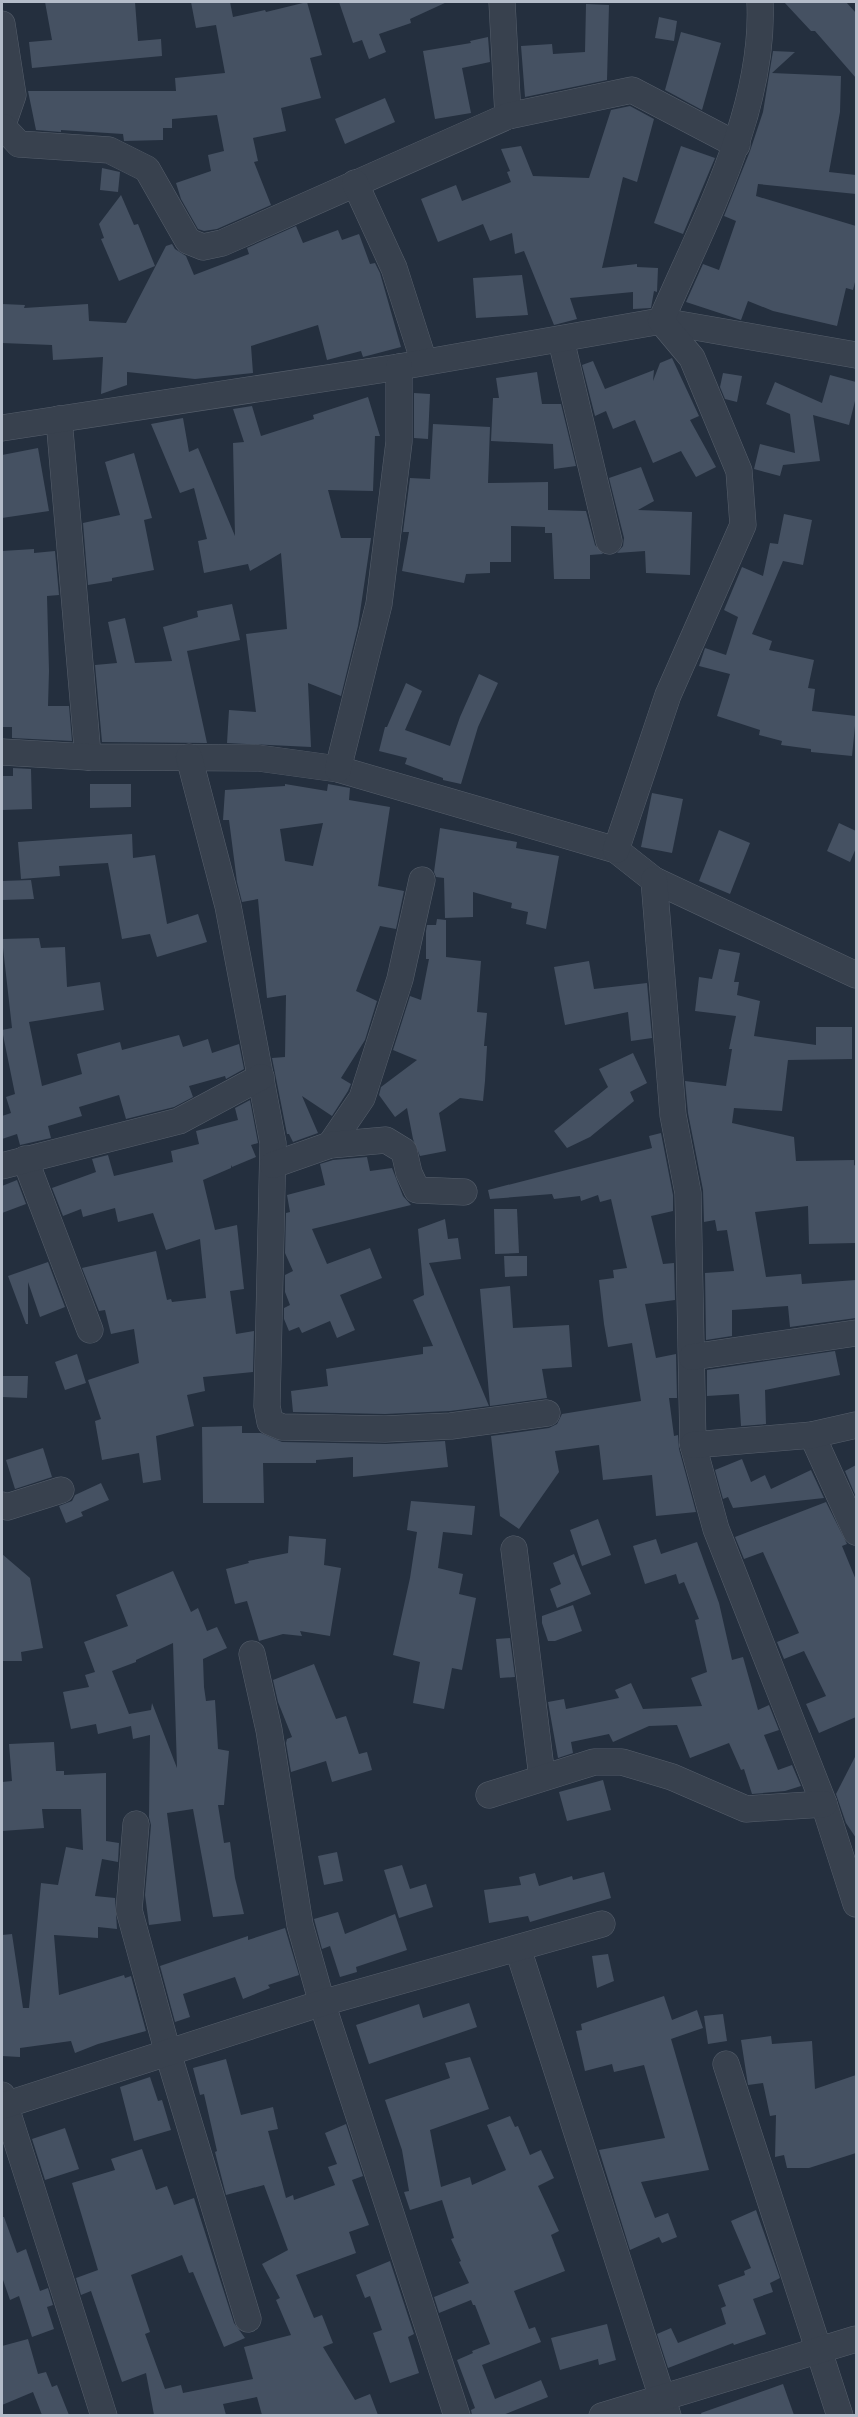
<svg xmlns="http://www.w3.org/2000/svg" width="858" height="2417" font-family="Helvetica,sans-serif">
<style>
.building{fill:#455162;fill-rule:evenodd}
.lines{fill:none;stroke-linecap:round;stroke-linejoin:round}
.minor-casing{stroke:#565f6c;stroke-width:27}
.minor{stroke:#38414e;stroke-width:26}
</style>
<rect width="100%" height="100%" fill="#242f3e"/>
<g class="building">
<polygon points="45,2 135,2 138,41 161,39 162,56 32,68 29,42 52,40"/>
<polygon points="191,2 230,2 233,17 265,10 266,12 307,2 322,55 310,58 321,98 281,108 286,131 253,138 258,161 254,162 271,205 217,229 204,231 198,229 181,199 176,183 211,171 208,155 224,151 217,115 172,119 172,128 163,128 163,140 124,141 123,134 61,130 61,132 36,130 28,91 176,91 175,78 225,73 216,25 196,28"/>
<polygon points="339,2 447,2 410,19 411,23 379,34 386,52 369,59 362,40 353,43"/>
<polygon points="784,2 846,2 856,13 856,78 815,31 811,31"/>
<polygon points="586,4 609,5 607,80 525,97 521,46 552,44 553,54 585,52"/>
<polygon points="659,17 677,21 674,41 655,38"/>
<polygon points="681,32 721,43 702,110 665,90"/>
<polygon points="488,37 490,62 462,68 471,113 435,119 423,51 471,43 470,41"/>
<polygon points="773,51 795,52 772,73 841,76 840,112 829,172 856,175 856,194 758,184 756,196 856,226 856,278 853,290 846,288 837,326 773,311 748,301 741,320 686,302 703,264 719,270 736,221 724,216 750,151 763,112"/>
<polygon points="385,98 395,122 345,144 335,119"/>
<polygon points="630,106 654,119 637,182 623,177 602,268 637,264 637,267 658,268 657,292 654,291 651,308 633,309 633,292 570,298 577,319 554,325 524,251 515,254 512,233 490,241 483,224 438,242 421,199 456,185 462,201 511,182 507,172 510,171 501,149 521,146 533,176 589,178 611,110"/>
<polygon points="681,146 715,158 683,234 654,223"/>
<polygon points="102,168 120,172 118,192 100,190"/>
<polygon points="121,195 134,225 138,224 155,266 119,281 101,239 104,238 99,224"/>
<polygon points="296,226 303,243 338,230 342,240 359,234 370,264 375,263 380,273 401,347 363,357 361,351 327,360 318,325 251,346 253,373 195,379 127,372 127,385 101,394 103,357 53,360 52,345 2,343 2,304 25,305 24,308 88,304 89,321 126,323 166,246 172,244 175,249 186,256 194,275 249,254 247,248"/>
<polygon points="522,275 528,315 476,318 473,278"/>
<polygon points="672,358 699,416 690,420 716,467 696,477 681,451 653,463 635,420 613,429 606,411 595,416 582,365 593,361 605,389 654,370 653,381 660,363"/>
<polygon points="537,372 542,404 561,404 576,466 554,469 553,444 491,441 493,398 499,398 496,378"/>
<polygon points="723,373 742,376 737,402 725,399 720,387"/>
<polygon points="830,375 856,382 856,397 849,425 813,415 820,461 783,465 780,476 754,469 760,444 795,453 790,414 766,404 775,382 822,403"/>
<polygon points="414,393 430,394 428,439 414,438"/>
<polygon points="368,397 380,436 375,436 373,491 328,490 341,538 371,538 358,626 341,696 308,683 311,747 227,743 229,710 256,712 246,634 287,629 281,553 250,571 248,564 204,573 198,541 207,539 194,488 180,493 151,424 183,418 189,452 198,448 235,536 233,443 244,442 233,409 252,406 261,436 314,419 313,415"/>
<polygon points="433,424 490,427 488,483 548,482 548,510 586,511 595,545 603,554 590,555 590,579 554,579 552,533 545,533 545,527 511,526 511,562 490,562 490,573 466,574 464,583 402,571 409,532 403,532 410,478 430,479"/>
<polygon points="38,448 49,511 2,518 2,455"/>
<polygon points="134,453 152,518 144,520 154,570 112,578 112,581 88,585 83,523 120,515 105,462"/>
<polygon points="641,467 654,501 638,510 692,512 690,575 646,573 645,551 617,553 623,546 624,538 609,478"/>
<polygon points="784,514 812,520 803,565 783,561 752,634 772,641 769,650 814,660 808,688 815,689 812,711 856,716 852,756 811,752 811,749 781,745 782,741 759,735 760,730 717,716 730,674 699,666 705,648 726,655 738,617 724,610 742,567 763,576 770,543 778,544"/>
<polygon points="34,549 34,553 55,551 59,595 47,596 49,671 48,706 69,706 72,741 12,738 12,727 2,727 2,551"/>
<polygon points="232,604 240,640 187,651 207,743 102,742 95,665 117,663 108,622 125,618 135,663 172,661 163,627 198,617 197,611"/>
<polygon points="479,674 498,683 478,727 461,784 443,780 443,778 405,764 407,758 379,751 385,727 387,727 406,683 422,691 405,730 450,746 460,717"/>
<polygon points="13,768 31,769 32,809 2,810 2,776 13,776"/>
<polygon points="90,784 131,784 131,807 90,808"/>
<path d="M 285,784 L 327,791 L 328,784 L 350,788 L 349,800 L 390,807 L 378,886 L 404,891 L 396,929 L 380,926 L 356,991 L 377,1001 L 365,1040 L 341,1078 L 351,1084 L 348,1091 L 332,1116 L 302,1096 L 318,1133 L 293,1142 L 289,1134 L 287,1134 L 272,1058 L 285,1057 L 286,995 L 267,998 L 258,899 L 242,902 L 237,882 L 229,820 L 223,820 L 225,790 L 285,786 ZM 323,823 L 313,866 L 285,861 L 280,829 Z"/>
<polygon points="652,793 683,799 672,853 641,847"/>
<polygon points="839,823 856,831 856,848 850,862 827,851"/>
<polygon points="440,828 517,842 516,848 559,856 546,929 526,924 528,912 511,908 512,903 473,892 473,917 445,918 444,878 436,877 434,872"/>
<polygon points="719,830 750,843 730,894 699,881"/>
<polygon points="132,834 133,858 155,855 167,924 198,914 207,942 157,957 150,934 122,939 108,863 59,866 60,876 21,879 18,842"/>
<polygon points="31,880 34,899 2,900 2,881"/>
<polygon points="437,919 446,920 446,957 481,961 477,1012 487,1013 484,1046 487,1046 485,1081 483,1101 460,1098 439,1113 446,1151 420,1156 413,1139 407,1108 395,1117 379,1095 381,1087 417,1060 393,1050 410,996 421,1000 429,959 426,959 426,931 427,925 436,925"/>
<polygon points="39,938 41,948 65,947 67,987 100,982 104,1010 29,1022 42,1086 82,1074 77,1054 120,1042 122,1050 179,1035 183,1047 208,1039 212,1053 239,1044 244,1069 226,1079 225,1076 189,1086 193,1097 174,1107 126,1119 119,1095 79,1107 82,1116 48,1126 51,1138 20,1145 17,1134 2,1139 2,1116 11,1113 6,1097 15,1094 2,1030 12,1028 2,939"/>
<polygon points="719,949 740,953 734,982 739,982 737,995 760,1001 754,1036 816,1045 816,1027 852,1027 852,1059 788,1060 782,1111 734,1108 732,1123 794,1137 796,1161 854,1160 854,1165 856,1166 856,1243 809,1244 808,1206 755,1212 766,1277 801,1274 802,1284 856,1280 856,1318 790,1327 788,1306 732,1310 732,1336 706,1340 705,1273 734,1271 727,1230 717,1231 715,1220 704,1222 703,1190 688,1113 685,1081 726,1086 732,1049 729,1049 736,1016 695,1011 699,977 712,979"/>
<polygon points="589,961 594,989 647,983 652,1038 631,1041 628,1012 565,1025 554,967"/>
<polygon points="633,1053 647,1083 630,1092 634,1101 590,1137 567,1148 554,1131 608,1087 599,1069"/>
<polygon points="250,1100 258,1143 251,1145 256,1157 232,1167 231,1165 231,1168 203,1180 215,1230 237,1225 244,1289 230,1291 236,1334 254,1331 253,1372 203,1377 205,1391 187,1395 194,1426 156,1436 161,1480 143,1483 139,1453 102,1460 95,1421 101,1419 88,1380 139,1363 134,1329 111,1334 105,1310 99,1311 82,1268 156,1251 167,1300 171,1299 172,1302 206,1298 200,1239 166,1250 153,1213 118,1222 115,1208 83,1217 81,1209 63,1216 52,1188 96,1172 92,1159 108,1155 114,1176 173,1162 171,1151 199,1144 196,1131 238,1120 235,1108"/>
<polygon points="661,1133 673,1195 673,1211 651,1216 663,1264 674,1263 675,1300 645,1304 656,1358 676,1354 677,1398 669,1398 674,1436 678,1435 679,1449 696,1512 656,1516 652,1475 603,1480 599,1445 555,1451 559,1472 519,1529 500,1516 491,1436 549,1428 557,1424 562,1414 641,1401 632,1343 608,1347 604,1324 599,1280 614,1278 613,1270 627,1268 611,1199 600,1202 598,1195 581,1201 580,1196 554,1199 552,1194 490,1199 488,1190 652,1148 649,1136"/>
<polygon points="367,1157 370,1171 392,1168 403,1196 411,1205 312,1229 327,1264 370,1248 382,1278 340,1295 355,1330 337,1338 330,1321 302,1333 299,1327 289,1331 284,1319 284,1308 290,1305 285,1292 285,1275 293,1271 285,1253 286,1213 290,1212 287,1195 325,1185 320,1164 333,1160"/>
<polygon points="17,1180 26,1204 2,1213 2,1186"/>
<polygon points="494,1209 517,1209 519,1253 495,1254"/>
<polygon points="445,1219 448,1239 458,1238 461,1259 429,1263 489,1406 450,1411 385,1414 293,1412 291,1391 328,1386 326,1369 423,1354 423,1347 433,1346 413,1300 424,1295 418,1229"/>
<polygon points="504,1256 527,1256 527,1276 505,1277"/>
<polygon points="48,1262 65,1307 40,1317 28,1282 28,1324 26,1324 8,1276"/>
<polygon points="510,1286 513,1328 569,1325 572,1367 542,1369 547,1398 490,1406 480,1289"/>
<polygon points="835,1351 840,1375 765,1390 766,1424 741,1426 739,1394 707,1396 707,1370"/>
<polygon points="77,1354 86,1383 65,1390 55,1362"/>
<polygon points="2,1376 28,1376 27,1398 2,1397"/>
<polygon points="242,1426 242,1433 261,1433 282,1442 386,1444 445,1441 448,1467 353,1477 353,1457 316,1460 316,1463 263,1463 264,1503 203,1503 202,1427"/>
<polygon points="43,1448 52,1477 15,1489 6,1460"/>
<polygon points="742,1459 751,1482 765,1475 771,1489 811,1470 824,1498 733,1508 728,1497 723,1499 715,1470"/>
<polygon points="856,1465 856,1497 845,1471"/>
<polygon points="101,1483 109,1500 81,1512 83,1516 66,1523 59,1506 72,1501 75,1495"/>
<polygon points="411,1501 475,1506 472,1535 443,1532 438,1568 463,1574 459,1594 476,1598 462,1670 452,1668 444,1709 413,1703 420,1662 393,1655 410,1578 417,1532 407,1530"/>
<polygon points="826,1502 847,1544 842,1546 856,1580 856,1717 819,1733 806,1704 826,1696 804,1651 784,1659 777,1642 799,1633 763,1552 744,1559 735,1537"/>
<polygon points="598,1519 611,1555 582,1566 570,1530"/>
<polygon points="289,1536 326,1539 324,1565 341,1568 330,1636 300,1631 302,1636 283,1634 259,1641 247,1601 235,1604 226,1569 249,1563 248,1561 288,1553"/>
<polygon points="656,1539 661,1554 697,1542 719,1603 732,1660 743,1657 758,1710 769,1705 779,1730 764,1735 778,1770 792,1765 801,1786 785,1791 752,1794 744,1769 741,1770 729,1743 690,1758 677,1725 649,1726 613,1742 609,1734 571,1742 573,1753 558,1758 548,1702 564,1699 566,1709 619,1698 615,1690 631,1683 643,1709 702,1706 691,1678 707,1672 695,1620 699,1619 684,1582 679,1584 676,1574 645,1584 633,1546"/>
<polygon points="2,1554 30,1578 43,1648 21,1652 22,1661 2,1661"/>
<polygon points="574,1554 591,1594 557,1608 550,1589 561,1584 553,1563"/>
<path d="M 173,1571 L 191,1612 L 198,1608 L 207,1631 L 217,1627 L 227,1648 L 203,1659 L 204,1687 L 206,1701 L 215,1700 L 218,1749 L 229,1751 L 224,1805 L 218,1805 L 224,1843 L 230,1842 L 235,1878 L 244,1914 L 213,1917 L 193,1809 L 167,1813 L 181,1921 L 149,1925 L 145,1895 L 151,1825 L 149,1817 L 150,1735 L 133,1739 L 131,1726 L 98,1734 L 96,1724 L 71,1729 L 63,1692 L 89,1687 L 85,1675 L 95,1672 L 84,1642 L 128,1626 L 116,1595 ZM 173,1643 L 177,1768 L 152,1703 L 151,1710 L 129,1714 L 112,1671 L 136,1662 L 136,1660 Z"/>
<polygon points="573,1605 582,1631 555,1641 548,1641 542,1623 542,1616"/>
<polygon points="510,1638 515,1677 500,1678 496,1639"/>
<polygon points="314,1664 336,1719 346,1716 359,1754 367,1752 372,1770 332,1782 326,1761 291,1772 286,1743 287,1739 292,1737 278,1702 273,1680"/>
<polygon points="54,1742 56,1771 64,1771 64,1775 106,1773 106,1841 119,1843 118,1862 102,1859 95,1896 115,1898 117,1929 98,1927 98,1938 54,1935 59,1995 124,1975 125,1978 131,1976 146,2031 98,2044 75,2053 71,2041 20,2048 20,2057 2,2056 2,1935 12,1934 23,2008 29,2008 41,1883 58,1885 66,1847 83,1850 81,1809 42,1809 44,1828 2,1831 2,1782 12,1781 9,1744"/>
<polygon points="856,1755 856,1838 846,1823 836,1794"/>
<polygon points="603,1780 611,1810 567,1821 559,1792"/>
<polygon points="337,1852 343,1881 324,1885 318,1856"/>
<polygon points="402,1865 410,1889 426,1884 433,1907 399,1918 384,1870"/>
<polygon points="604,1872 611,1898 530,1922 528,1916 489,1923 484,1890 521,1885 519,1877 535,1873 539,1886 572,1876 573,1880"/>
<polygon points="338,1912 345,1934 395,1914 407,1950 356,1967 357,1972 340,1977 330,1946 322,1949 314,1919"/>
<polygon points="285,1928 299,1975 268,1985 270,1988 243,1999 235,1977 183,1994 190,2017 175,2022 160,1966 248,1936 248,1940"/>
<polygon points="608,1954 614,1981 597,1988 592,1956"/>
<polygon points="664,1996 672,2020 697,2010 703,2028 671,2039 709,2170 641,2182 655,2218 668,2213 677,2237 662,2243 659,2237 630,2250 599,2150 665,2138 644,2065 614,2072 612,2064 585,2071 576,2031 582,2030 581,2024"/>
<polygon points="469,2003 477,2027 369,2064 356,2025 419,2004 423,2018"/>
<polygon points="723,2014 727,2041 708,2044 704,2016"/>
<polygon points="771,2036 772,2044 812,2041 815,2089 856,2075 856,2153 809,2168 787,2168 784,2155 775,2157 776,2115 770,2116 763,2083 748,2085 741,2040"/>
<polygon points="470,2057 489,2109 430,2130 441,2187 470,2177 472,2185 506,2170 487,2125 510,2116 515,2127 518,2126 530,2155 541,2150 554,2178 538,2186 559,2231 551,2235 565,2271 514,2291 529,2329 535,2327 541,2342 482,2365 495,2399 541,2380 548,2397 503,2415 472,2415 471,2410 475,2408 457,2360 473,2353 472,2351 490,2344 475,2305 473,2305 471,2300 439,2313 434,2297 469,2283 459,2262 461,2261 451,2239 454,2238 442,2200 410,2210 404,2192 409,2191 402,2150 385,2100 450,2078 445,2063"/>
<polygon points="226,2059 241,2115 273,2107 278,2129 268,2131 286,2198 293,2195 294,2200 335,2185 328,2167 337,2164 325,2133 346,2124 363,2176 352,2180 369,2225 349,2232 356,2253 296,2275 314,2318 322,2315 333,2343 323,2347 355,2400 370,2394 378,2415 262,2415 257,2397 223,2404 226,2415 154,2415 146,2373 122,2382 91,2291 81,2295 76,2278 98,2270 72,2183 115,2170 111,2159 142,2149 156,2190 167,2186 174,2205 194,2198 234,2323 245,2338 224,2347 193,2272 189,2273 182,2255 131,2275 150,2332 145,2334 165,2389 181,2385 183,2393 253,2379 244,2347 291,2335 276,2300 280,2298 262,2264 288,2250 264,2185 226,2195 215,2152 217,2151 204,2094 200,2095 193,2068"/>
<polygon points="150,2077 158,2101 162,2100 171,2130 134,2141 120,2087"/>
<polygon points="65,2128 79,2169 45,2180 32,2139"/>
<polygon points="756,2210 780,2278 770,2283 773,2292 753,2299 766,2334 734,2345 733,2343 668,2368 657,2334 671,2328 678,2343 726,2324 721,2308 726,2306 718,2285 745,2275 744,2271 751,2268 731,2221"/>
<polygon points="2,2217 4,2217 17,2253 26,2249 40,2291 48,2288 53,2305 47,2307 54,2329 32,2337 19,2296 10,2300 2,2277"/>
<polygon points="390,2261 414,2334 408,2337 419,2373 390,2383 373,2333 382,2330 370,2296 365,2298 356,2275"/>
<polygon points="607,2324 616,2360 599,2365 598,2359 560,2370 551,2338"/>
<polygon points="28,2339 38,2374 46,2372 52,2387 57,2385 69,2415 42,2415 33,2392 2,2405 2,2346"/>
<polygon points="783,2384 794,2415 702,2415 701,2413"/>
</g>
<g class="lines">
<defs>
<g id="minor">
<polyline points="502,2 508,116"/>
<polyline points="2,24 13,95 2,127"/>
<polyline points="3,127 19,144 109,150 147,169 188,241 203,247 222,243 508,116 632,90 737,145"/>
<polyline points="355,183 394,268 424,362"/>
<polyline points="561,340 609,541"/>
<polyline points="59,419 88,757"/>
<polyline points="2,428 399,367 661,321 856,355"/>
<polyline points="2,752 88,757 258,758 338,769 616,850 654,880 856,975"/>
<polyline points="189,757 228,906 273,1143 267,1406 270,1422 282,1427 385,1429 451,1426 547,1413"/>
<polyline points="338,769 379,604 399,442 399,367"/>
<path d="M 616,850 L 668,695 L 743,525 L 739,471 L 692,358 L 661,321 C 703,223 765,111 760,2"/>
<polyline points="654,880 673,1115 688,1193 693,1445 716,1529 824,1804 856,1904"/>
<polyline points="330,1145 362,1098 400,979 422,880"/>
<polyline points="25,1159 90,1330"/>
<polyline points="273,1165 330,1145 386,1140 404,1151 409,1173 417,1190 464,1192"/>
<polyline points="2,1166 179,1121 261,1077"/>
<polyline points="692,1357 856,1333"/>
<polyline points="812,1435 856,1532"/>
<polyline points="693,1445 812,1435 856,1425"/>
<polyline points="2,1505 7,1507 61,1490"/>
<polyline points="514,1549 542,1777"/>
<polyline points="252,1654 269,1730 300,1925 322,2003 457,2416"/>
<polyline points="489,1795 594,1762 622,1762 672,1777 746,1809 824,1804"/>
<polyline points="136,1824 129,1910 168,2053 248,2319"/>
<polyline points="518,1949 668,2416"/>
<polyline points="726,2064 840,2416"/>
<polyline points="2,2095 104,2416"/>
<polyline points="2,2106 322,2003 602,1924"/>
<polyline points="602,2416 856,2339"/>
</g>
</defs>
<use href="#minor" class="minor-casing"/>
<use href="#minor" class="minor"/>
</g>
<rect width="858" height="2417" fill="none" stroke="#b4bcc9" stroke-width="6"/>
</svg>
